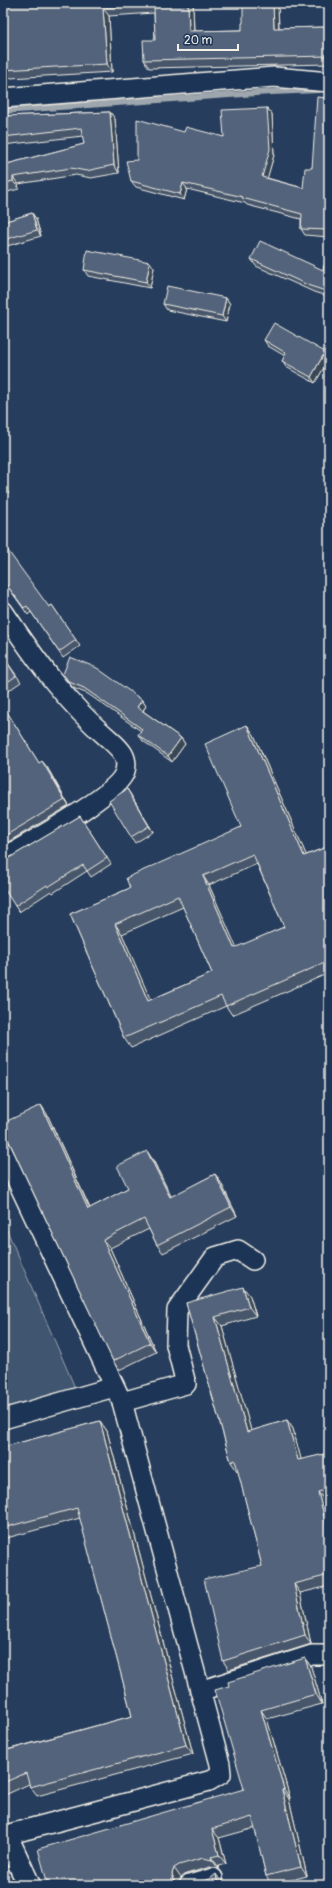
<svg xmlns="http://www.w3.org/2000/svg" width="332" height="1888" font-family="Pangolin,sans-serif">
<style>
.garden{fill:#40546f;stroke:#9aa2ac}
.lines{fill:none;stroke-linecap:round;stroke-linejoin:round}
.stream{stroke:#9fa7ae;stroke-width:6}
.minor-casing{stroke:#f4f1e8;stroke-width:22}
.tertiary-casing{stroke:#f4f1e8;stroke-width:25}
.minor{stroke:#1d3557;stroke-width:19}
.tertiary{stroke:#1d3557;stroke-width:22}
.wall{fill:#47566a;stroke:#f4f1e8;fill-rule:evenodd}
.shaded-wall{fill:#394656;stroke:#f4f1e8}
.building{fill:#52647b;stroke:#f4f1e8;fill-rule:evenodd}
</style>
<rect width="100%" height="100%" fill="#263d5d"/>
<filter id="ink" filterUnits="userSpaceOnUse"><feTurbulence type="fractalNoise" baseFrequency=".025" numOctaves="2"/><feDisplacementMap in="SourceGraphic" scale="8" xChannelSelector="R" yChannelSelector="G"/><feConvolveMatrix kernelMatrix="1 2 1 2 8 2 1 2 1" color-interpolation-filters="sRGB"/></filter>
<g filter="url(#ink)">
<polygon class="garden" points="3,1221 76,1390 3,1412"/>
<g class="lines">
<polyline class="stream" points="3,111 271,92 319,90"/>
<defs>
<g id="minor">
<polyline points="3,98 274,77 329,82"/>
<path d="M 3,611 C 34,657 66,703 109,739 C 119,748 129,756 125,771 C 120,794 26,844 3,858"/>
<polyline points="3,1151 122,1402 220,1764 221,1774 209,1781 6,1835"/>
<polyline points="122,1402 186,1384 176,1345 177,1310 215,1257 238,1250 253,1260"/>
<polyline points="3,1419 114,1387"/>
<polyline points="200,1691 312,1655 329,1655"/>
<polyline points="189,1885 213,1878"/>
</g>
<polyline id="tertiary" points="3,1836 6,1835 29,1885"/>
</defs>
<use href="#minor" class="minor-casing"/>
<use href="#tertiary" class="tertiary-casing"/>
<use href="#minor" class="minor"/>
<use href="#tertiary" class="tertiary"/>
</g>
<g class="wall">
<polygon points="3,3 193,3 194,31 242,30 243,23 278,3 279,28 329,27 329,64 149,68 144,60 155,40 154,13 109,16 112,72 10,78 4,70"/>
<polygon points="329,98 329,237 305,235 301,229 301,219 247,205 245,203 187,189 184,200 136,187 131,181 137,160 184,132 224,137 267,108 272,114 274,155 267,178 303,188 312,168"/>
<polygon points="110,112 115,119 119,173 91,178 76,175 18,184 19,189 3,193 3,165 84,144 83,136 3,145 3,116"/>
<polygon points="32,213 36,219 41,236 7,246 3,241 3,222"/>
<polygon points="251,259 323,270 329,267 329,297 314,292 256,266"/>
<polygon points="154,268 150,288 88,276 84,270"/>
<polygon points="226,298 230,304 226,322 167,310 163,304"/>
<polygon points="264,340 325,352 329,359 315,383 286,367 282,361 285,356 268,346"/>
<polygon points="3,475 8,493 3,494"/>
<polygon points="3,580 49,607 52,605 80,646 63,658 31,612 28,615"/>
<polygon points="3,656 21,682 5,693 3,690"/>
<polygon points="63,674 142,700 146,706 143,711 181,738 185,744 172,762 143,741 138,735 141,731 88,694 73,688"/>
<polygon points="7,712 39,763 47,767 69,806 3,845 3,714"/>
<path d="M 247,725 L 254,735 L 306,855 L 329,846 L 329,973 L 232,1015 L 226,1006 L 131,1048 L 124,1038 L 70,914 L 130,888 L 241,827 ZM 257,864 L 284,927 L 236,948 L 209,885 ZM 183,907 L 212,973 L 150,1000 L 122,934 Z"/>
<polygon points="127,789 153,832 135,843 131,837"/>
<polygon points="80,816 111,864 91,877 87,871 53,893 51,891 19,912 15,906 4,861"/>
<polygon points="47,1114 90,1208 128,1188 153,1160 171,1197 215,1174 221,1183 237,1216 163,1253 157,1245 149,1229 110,1248 156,1352 119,1370 113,1361 9,1142 3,1140 3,1133"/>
<polygon points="250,1296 256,1316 222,1326 251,1431 287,1420 293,1429 301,1460 329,1453 329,1500 325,1501 329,1519 329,1586 300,1593 311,1644 229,1670 223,1661 262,1566 238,1471 237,1471 231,1462 186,1303"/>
<polygon points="100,1421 107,1431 193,1754 37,1796 30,1787 29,1784 3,1796 3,1744 6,1750 132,1716 80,1518 3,1539 3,1447"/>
<polygon points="305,1658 311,1667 322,1704 267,1719 290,1798 289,1799 307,1876 272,1885 266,1876 255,1828 219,1838 226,1864 218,1866 219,1869 210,1867 186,1874 181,1878 178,1883 179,1885 48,1885 244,1789 229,1686"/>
</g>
<g class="shaded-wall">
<polygon points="188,3 193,3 194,39 189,31"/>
<polygon points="273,3 278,3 279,36 274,28"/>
<polygon points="103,8 109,16 112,72 107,64"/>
<polygon points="267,108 272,114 274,155 266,183 262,177"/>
<polygon points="110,112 115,119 119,173 114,165"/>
<polygon points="13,177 18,184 19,189 13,181"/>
<polygon points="183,183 187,189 184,200 180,194"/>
<polygon points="32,213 36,219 41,236 37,230"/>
<polygon points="150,262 154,268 150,288 146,282"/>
<polygon points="226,298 230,304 226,322 222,316"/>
<polygon points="325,352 329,359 315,383 311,377"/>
<polygon points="3,475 8,493 3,486"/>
<polygon points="142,700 146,706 141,713 137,707"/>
<polygon points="247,725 254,735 311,866 304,856"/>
<polygon points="181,738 185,744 172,762 168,756"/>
<polygon points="42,761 47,767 69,806 65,800"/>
<polygon points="127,789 131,795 153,832 149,826"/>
<polygon points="203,876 209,885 241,958 234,948"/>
<polygon points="115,924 122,934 155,1010 148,1001"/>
<polygon points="41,1105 47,1114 94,1218 88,1209"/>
<polygon points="147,1151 153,1160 176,1206 170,1197"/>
<polygon points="215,1174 221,1183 237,1216 231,1207"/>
<polygon points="103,1240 110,1248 156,1352 150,1343"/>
<polygon points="243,1287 250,1296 256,1316 249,1307"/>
<polygon points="215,1317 222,1326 254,1441 247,1432"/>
<polygon points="287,1420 293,1429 304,1470 298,1460"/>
<polygon points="100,1421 107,1431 193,1754 186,1745"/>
<polygon points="318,1492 325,1501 329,1519 329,1536"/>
<polygon points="294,1584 300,1593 311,1644 305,1635"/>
<polygon points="305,1658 311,1667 322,1704 316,1694"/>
<polygon points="261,1710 267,1719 290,1798 284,1789"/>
<polygon points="3,1744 11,1761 4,1751 3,1749"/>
<polygon points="282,1790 289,1799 307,1876 301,1867"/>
<polygon points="212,1829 219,1838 226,1864 219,1855"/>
<polygon points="211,1857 218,1866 219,1869 212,1860"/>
<polygon points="174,1868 181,1878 178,1883 179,1885 176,1885 175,1883 172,1874"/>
<polygon points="216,1874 222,1883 223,1885 218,1885"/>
</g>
<g class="building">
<polygon points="3,3 188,3 189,31 242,30 242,23 243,23 243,3 273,3 274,28 329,27 329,56 144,60 143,40 155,40 154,7 151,7 151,5 103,8 107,64 4,70 3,52"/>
<polygon points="317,97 329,98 329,230 301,229 302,214 242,198 243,197 183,183 180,194 131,181 126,161 137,160 137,119 184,132 186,127 224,137 222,110 267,108 270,149 262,177 303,188 305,168 312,168"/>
<polygon points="110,112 114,165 86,171 71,168 13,177 13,181 3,184 3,165 84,144 81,128 3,137 3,116"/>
<polygon points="32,213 37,230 3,240 3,222"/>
<polygon points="260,241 323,270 324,265 329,267 329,292 310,286 251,259"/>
<polygon points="87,250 150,262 146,282 84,270"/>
<polygon points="167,286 226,298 222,316 163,304"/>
<polygon points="274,323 325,352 311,377 282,361 286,353 264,340"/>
<polygon points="3,544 49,607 52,605 76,640 59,652 27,606 24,608 3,580"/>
<polygon points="3,656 16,676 3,685"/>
<polygon points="70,657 97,668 142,700 137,707 181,738 168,756 138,735 142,729 84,688 69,682 63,674"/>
<polygon points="7,712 39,763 42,761 65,800 3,837 3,714"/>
<path d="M 247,725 L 304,856 L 329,846 L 329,912 L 328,912 L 329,914 L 329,961 L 226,1006 L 221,996 L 124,1038 L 70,914 L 130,888 L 126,878 L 241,827 L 205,744 ZM 253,854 L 284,927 L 234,948 L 203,876 ZM 178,896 L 212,973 L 148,1001 L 115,924 Z"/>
<polygon points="127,789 149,826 131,837 109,801"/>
<polygon points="80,816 107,858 87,871 83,865 48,887 47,885 15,906 3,887 3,861 4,861"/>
<polygon points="41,1105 88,1209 128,1188 117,1166 147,1151 170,1197 215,1174 231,1207 157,1245 144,1219 103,1240 150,1343 113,1361 7,1137 3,1133 3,1123"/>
<polygon points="243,1287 249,1307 215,1317 247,1432 287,1420 298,1460 329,1453 329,1489 318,1492 329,1536 329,1575 294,1584 305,1635 223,1661 204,1579 262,1566 235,1460 231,1462 186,1303"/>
<polygon points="100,1421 186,1745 30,1787 26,1773 3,1783 3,1749 4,1751 132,1716 77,1508 3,1528 3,1447"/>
<polygon points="305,1658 316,1694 261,1710 284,1789 282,1790 301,1867 266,1876 252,1817 212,1829 219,1855 211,1857 212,1860 203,1858 179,1865 174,1868 172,1874 175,1883 178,1885 48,1885 38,1849 244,1789 215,1690 229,1686 228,1682"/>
<polygon points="216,1874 218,1885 186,1885 210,1879"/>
</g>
</g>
<rect width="332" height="1888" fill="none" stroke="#1d3557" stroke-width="16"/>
<rect x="8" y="8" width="316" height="1872" fill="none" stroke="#f4f1e8" stroke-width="1.5" filter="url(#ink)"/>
<path d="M178 44v6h60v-6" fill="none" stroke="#f4f1e8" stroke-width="2"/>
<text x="184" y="44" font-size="12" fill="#f4f1e8" stroke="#1d3557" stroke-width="3" paint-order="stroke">20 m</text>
</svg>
